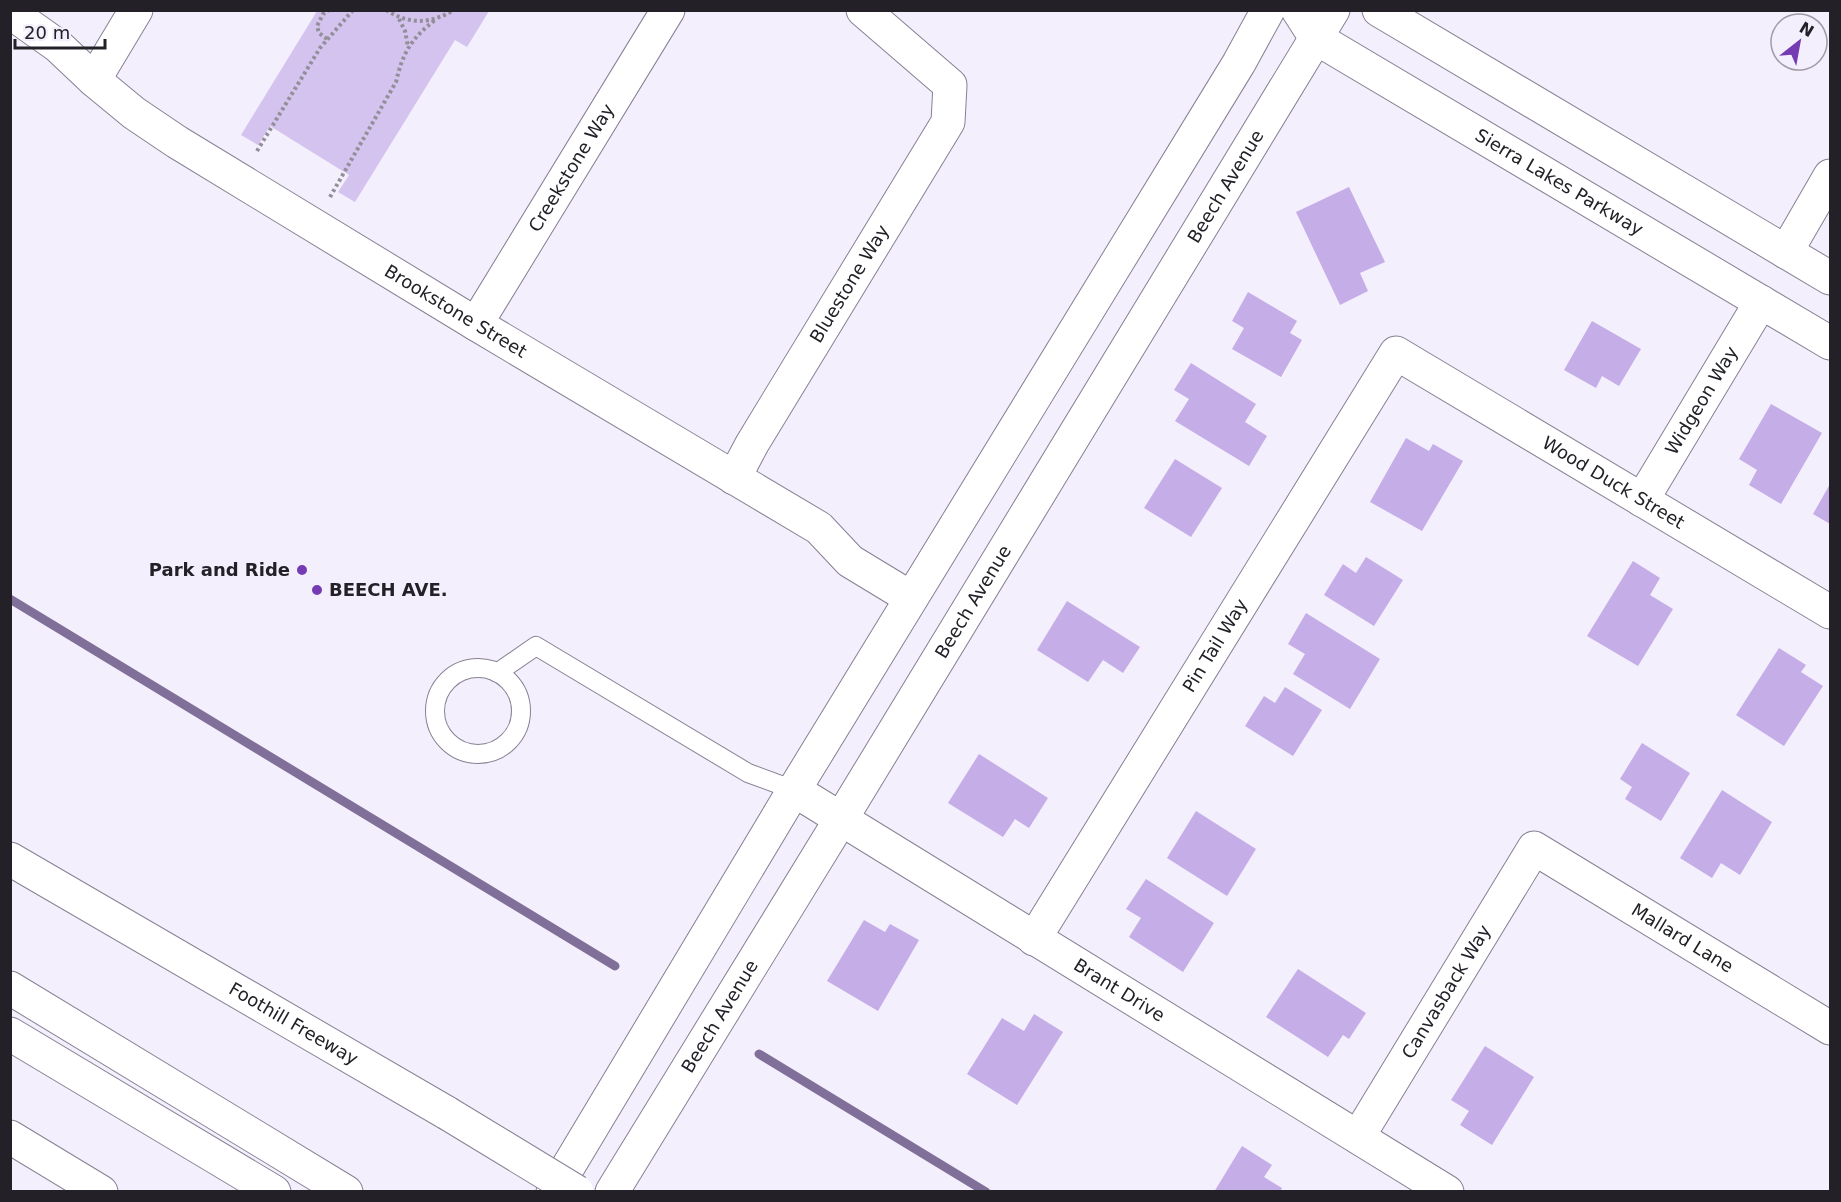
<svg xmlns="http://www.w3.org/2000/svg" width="1841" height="1202" font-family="'DejaVu Sans',sans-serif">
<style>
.green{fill:#d4c3ee}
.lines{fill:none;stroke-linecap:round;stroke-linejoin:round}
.stream{stroke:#806f99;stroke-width:9}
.building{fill:#c5ade8}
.lane-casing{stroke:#878093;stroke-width:20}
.street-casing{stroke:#878093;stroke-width:35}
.secondary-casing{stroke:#878093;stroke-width:35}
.highway-casing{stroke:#878093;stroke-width:35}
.path{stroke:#938f99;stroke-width:4;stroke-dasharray:3 3;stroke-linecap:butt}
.lane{stroke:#fff;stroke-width:18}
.street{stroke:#fff;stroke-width:33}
.secondary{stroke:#fff;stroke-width:33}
.highway{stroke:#fff;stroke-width:33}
.highway-bridge-casing{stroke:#878093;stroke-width:35;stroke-linecap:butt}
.highway-bridge{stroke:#fff;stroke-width:33}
.poi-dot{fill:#753bb2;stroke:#f4effc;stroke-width:2}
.labels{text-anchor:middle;stroke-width:5;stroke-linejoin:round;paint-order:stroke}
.street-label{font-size:18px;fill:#232027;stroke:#f4effc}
.poi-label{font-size:18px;font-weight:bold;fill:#232027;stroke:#f4effc;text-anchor:end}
</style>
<rect width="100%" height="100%" fill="#f4effc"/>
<polygon class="green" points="317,11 489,11 467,47 455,40 355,202 338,192 349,175 270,126 258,145 241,135"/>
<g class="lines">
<g class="stream">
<polyline points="10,599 615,966"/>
<polyline points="759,1054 986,1192"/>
</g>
</g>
<g class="building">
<polygon points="1349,187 1385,262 1360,273 1368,291 1340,305 1296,212"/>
<polygon points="1248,292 1297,321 1290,333 1302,340 1281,377 1232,349 1244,328 1232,321"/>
<polygon points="1592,321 1641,349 1619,386 1602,376 1596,388 1564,370"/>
<polygon points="1191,363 1256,404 1245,422 1267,436 1249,466 1175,421 1189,399 1174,390"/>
<polygon points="1771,404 1822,433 1781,504 1749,485 1757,470 1739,459"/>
<polygon points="1406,438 1429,451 1433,444 1463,461 1422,531 1370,502"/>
<polygon points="1175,459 1222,488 1191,537 1144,508"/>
<polygon points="1830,484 1830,524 1813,514"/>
<polygon points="1366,557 1403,580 1374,626 1324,595 1343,564 1356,573"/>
<polygon points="1633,561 1660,578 1650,595 1673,609 1638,666 1587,636"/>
<polygon points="1067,601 1140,647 1123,673 1103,660 1088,682 1037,650"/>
<polygon points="1306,613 1380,659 1350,709 1293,674 1305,654 1288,644"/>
<polygon points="1779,648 1806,665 1801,672 1823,686 1784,746 1736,715"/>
<polygon points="1285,687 1322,710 1293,756 1245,726 1264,696 1275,703"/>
<polygon points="1642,743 1690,773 1661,821 1625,799 1632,787 1620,779"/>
<polygon points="979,754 1048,798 1029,828 1015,819 1003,837 948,803"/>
<polygon points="1722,790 1772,822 1740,875 1721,863 1712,878 1680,858"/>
<polygon points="1196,811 1256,849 1227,896 1167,858"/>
<polygon points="1146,879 1214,923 1183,972 1129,937 1141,918 1126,909"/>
<polygon points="864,920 885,932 890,924 919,940 878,1011 827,981"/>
<polygon points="1298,969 1366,1013 1349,1039 1343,1035 1328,1057 1266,1017"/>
<polygon points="1034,1014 1063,1032 1017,1105 967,1074 1002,1018 1024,1031"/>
<polygon points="1485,1046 1534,1077 1492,1145 1460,1125 1469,1111 1451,1100"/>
<polygon points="1242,1146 1272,1165 1264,1177 1282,1188 1280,1192 1214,1192"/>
</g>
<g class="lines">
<defs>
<g id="lane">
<circle cx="478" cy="711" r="43"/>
<polyline points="497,673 536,646 748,773 794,790"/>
</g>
<g id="street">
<path id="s1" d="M 10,12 L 58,46 L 94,80 L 134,113 L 177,142 L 476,324 L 819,528 L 850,561 L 911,598"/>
<polyline points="94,80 136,10"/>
<polyline points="1786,252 1830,176"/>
<path id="s2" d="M 476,324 L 668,10"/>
<path id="s3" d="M 734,478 L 752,444 L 948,122 L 950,85 L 863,10"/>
<path id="s4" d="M 1642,500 L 1761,302"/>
<path id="s5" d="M 794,790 L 1447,1192"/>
<path id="s6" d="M 1034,939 L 1396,353 L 1830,612"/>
<path id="s7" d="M 1358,1137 L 1534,848 L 1830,1028"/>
</g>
<g id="secondary">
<path id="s8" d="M 1298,10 L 1316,38 L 1830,343"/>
<polyline points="1379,10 1830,278"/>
<polyline points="553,1192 794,790 1239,63 1268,10"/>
<path id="s9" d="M 612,1192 L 841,819 L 1333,10"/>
</g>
<g id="highway">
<path id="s10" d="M 10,859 L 447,1113"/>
<polyline points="10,988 346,1192"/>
<polyline points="10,1034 274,1192"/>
<polyline points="10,1137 101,1192"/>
</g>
</defs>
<use href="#lane" class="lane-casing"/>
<use href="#street" class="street-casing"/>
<use href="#secondary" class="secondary-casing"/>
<use href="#highway" class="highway-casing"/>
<g class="path">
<path d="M 386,10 C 410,25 430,24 454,10"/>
<polyline points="399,19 405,31 408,47"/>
<polyline points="327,39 319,33 317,26 323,14 329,10"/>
<polyline points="257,151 320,48 353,10"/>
<path d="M 330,197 L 396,82 C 403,52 411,39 435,20"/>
</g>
<use href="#lane" class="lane"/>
<use href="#street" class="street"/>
<use href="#secondary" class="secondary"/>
<use href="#highway" class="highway"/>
<defs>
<polyline id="highway-bridge" points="447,1113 577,1192"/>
</defs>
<use href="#highway-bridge" class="highway-bridge-casing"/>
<use href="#highway-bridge" class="highway-bridge"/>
</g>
<g class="poi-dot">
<circle cx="302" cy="570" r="6"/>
<circle cx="317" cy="590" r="6"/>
</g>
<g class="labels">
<g class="street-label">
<text dy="6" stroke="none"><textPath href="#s2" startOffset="183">Creekstone Way</textPath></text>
<text dy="6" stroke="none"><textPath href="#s8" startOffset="316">Sierra Lakes Parkway</textPath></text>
<text dy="6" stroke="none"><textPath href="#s9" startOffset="1178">Beech Avenue</textPath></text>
<text dy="6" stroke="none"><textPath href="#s3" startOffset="226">Bluestone Way</textPath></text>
<text dy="6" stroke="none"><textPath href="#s1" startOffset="538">Brookstone Street</textPath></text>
<text dy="6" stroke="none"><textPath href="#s4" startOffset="116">Widgeon Way</textPath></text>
<text dy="6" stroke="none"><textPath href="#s6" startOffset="942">Wood Duck Street</textPath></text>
<text dy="6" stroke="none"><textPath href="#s9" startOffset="692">Beech Avenue</textPath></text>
<text dy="6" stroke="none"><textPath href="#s6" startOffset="345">Pin Tail Way</textPath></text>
<text dy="6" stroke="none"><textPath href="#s7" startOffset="512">Mallard Lane</textPath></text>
<text dy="6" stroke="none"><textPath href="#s5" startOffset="382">Brant Drive</textPath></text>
<text dy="6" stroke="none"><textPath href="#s7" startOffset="170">Canvasback Way</textPath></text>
<text dy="6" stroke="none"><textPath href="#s9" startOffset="206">Beech Avenue</textPath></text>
<text dy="6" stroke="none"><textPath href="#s10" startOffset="328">Foothill Freeway</textPath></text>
</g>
<g class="poi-label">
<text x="290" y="576">Park and Ride</text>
<text x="329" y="596" text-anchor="start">BEECH AVE.</text>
</g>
</g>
<rect width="1841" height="1202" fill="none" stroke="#232027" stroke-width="24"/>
<g transform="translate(1799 42) rotate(31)"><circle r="28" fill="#f4effc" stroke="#a09ca7" stroke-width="1.5"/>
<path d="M0-4.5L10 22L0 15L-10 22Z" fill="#753bb2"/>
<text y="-9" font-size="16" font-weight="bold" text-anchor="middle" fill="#232027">N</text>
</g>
<path d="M15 39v9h90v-9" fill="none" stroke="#232027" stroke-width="3"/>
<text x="24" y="39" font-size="18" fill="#232027" stroke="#f4effc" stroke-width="4.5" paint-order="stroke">20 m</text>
</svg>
